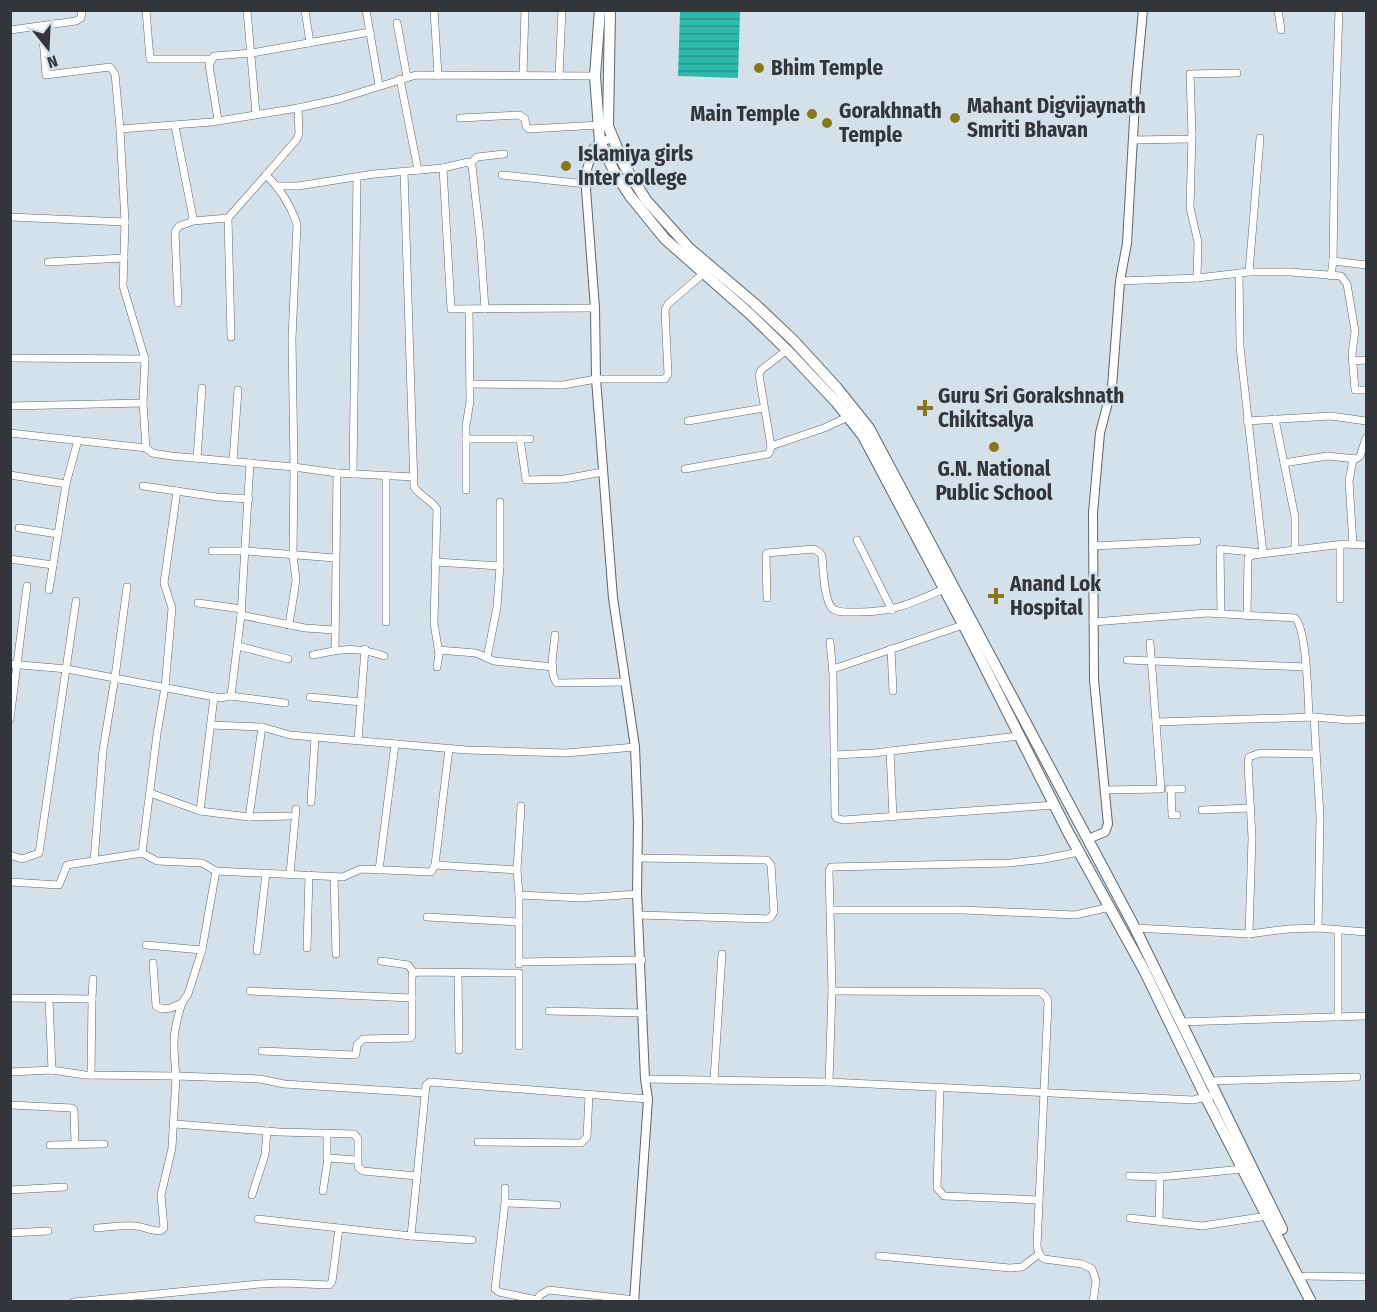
<svg xmlns="http://www.w3.org/2000/svg" width="1377" height="1312" font-family="'Fira Sans Condensed',sans-serif">
<style>
.water{fill:url(#water-rules)}
.lines{fill:none;stroke-linecap:round;stroke-linejoin:round}
.minor-casing{stroke:#5c676f;stroke-width:8}
.tertiary-casing{stroke:#5c676f;stroke-width:10}
.primary-casing{stroke:#5c676f;stroke-width:12}
.minor{stroke:#fff;stroke-width:7}
.tertiary{stroke:#fff;stroke-width:8}
.primary{stroke:#fff;stroke-width:10}
.poi-dot{fill:#88781c;stroke:#d4e0ea;stroke-width:2}
.labels{text-anchor:middle;stroke-width:5;stroke-linejoin:round;paint-order:stroke}
.poi-label{font-size:21px;font-weight:bold;fill:#32363a;stroke:#d4e0ea;text-anchor:start}
</style>
<defs>
<pattern id="water-rules" width="6" height="5" patternUnits="userSpaceOnUse" patternTransform="scale(1.5)"><rect width="6" height="5" fill="#2db9ab"/><path d="M0 2.5h6" fill="none" stroke="#27978c"/></pattern>
</defs>
<rect width="100%" height="100%" fill="#d4e0ea"/>
<polygon class="water" points="680,11 740,11 738,78 678,76"/>
<g class="lines">
<defs>
<g id="minor">
<polyline points="146,10 150,59 210,59"/>
<polyline points="247,10 256,114"/>
<polyline points="305,10 310,43"/>
<polyline points="366,10 379,85"/>
<polyline points="434,10 438,75"/>
<polyline points="1278,10 1281,30"/>
<polyline points="397,23 407,77"/>
<polyline points="42,26 46,75 110,67 115,74 120,129 125,222 123,286 145,359 143,403 146,448"/>
<polyline points="10,30 76,21 81,18 82,10"/>
<polyline points="523,75 525,10"/>
<polyline points="559,76 562,10"/>
<polyline points="400,79 418,170"/>
<polyline points="460,118 519,115 525,119 526,126 529,129 599,125"/>
<polyline points="218,120 209,65 214,56 252,53 370,32"/>
<polyline points="175,126 193,218 191,222 179,226 175,232 178,303"/>
<polyline points="120,129 212,122 298,108"/>
<polyline points="1192,135 1190,208 1198,242 1197,278"/>
<polyline points="1133,140 1190,139 1192,135 1190,74 1237,73"/>
<polyline points="471,163 477,157 504,154"/>
<polyline points="443,168 468,162 472,166 480,237 485,309"/>
<path d="M 404,171 L 414,487 C 420,496 431,500 437,509 L 434,623 L 439,654 L 437,667"/>
<polyline points="502,175 586,184"/>
<polyline points="278,186 298,186 374,174 443,168 451,309 595,308"/>
<polyline points="10,217 125,222"/>
<polyline points="193,221 228,218"/>
<polyline points="1333,261 1366,265"/>
<polyline points="48,262 124,258"/>
<polyline points="1249,272 1260,138"/>
<polyline points="1331,276 1333,261 1335,128 1339,10"/>
<polyline points="1120,281 1197,278 1249,272 1290,272 1341,276 1347,284 1355,331 1352,354 1355,390 1366,390"/>
<polyline points="231,337 228,218 266,175"/>
<polyline points="10,358 145,359"/>
<polyline points="1352,361 1366,360"/>
<polyline points="470,384 563,385 596,379 665,379 668,374 665,310 668,304 704,273"/>
<polyline points="10,406 143,403"/>
<polyline points="1275,419 1295,517 1295,550"/>
<polyline points="688,421 764,408"/>
<polyline points="1247,421 1331,416 1366,421"/>
<path d="M 10,433 L 146,448 L 152,453 L 171,456 L 294,467 L 292,339 L 297,224 C 290,204 281,189 266,175 L 297,139 L 299,133 L 298,108 L 339,99 L 416,75 L 595,76"/>
<polyline points="466,439 530,439"/>
<polyline points="520,439 526,480 564,479 603,472"/>
<polyline points="771,446 824,428 848,417"/>
<polyline points="197,458 202,388"/>
<polyline points="1353,459 1349,481 1353,545"/>
<polyline points="233,461 238,390"/>
<polyline points="1284,463 1327,456 1356,459 1360,456 1366,438"/>
<polyline points="685,469 768,454 770,451 771,446 759,375 761,370 787,350"/>
<polyline points="353,474 357,177"/>
<polyline points="10,475 66,484"/>
<polyline points="386,476 386,622"/>
<polyline points="143,486 217,497 249,499"/>
<polyline points="466,490 466,426 470,401 469,309"/>
<polyline points="19,528 58,534"/>
<polyline points="857,540 892,610"/>
<polyline points="1340,545 1340,599"/>
<polyline points="1093,546 1197,541"/>
<polyline points="212,551 246,551 335,558"/>
<polyline points="10,559 53,565 66,484 78,440"/>
<polyline points="436,562 500,566"/>
<polyline points="49,590 53,565"/>
<path d="M 767,598 L 766,555 L 767,553 L 814,549 L 820,553 L 822,556 C 823,568 824,597 831,607 C 836,613 846,612 853,612 C 891,613 910,604 944,589"/>
<polyline points="198,603 242,609"/>
<polyline points="1221,614 1220,549 1263,553 1240,347 1239,273"/>
<polyline points="241,615 305,628 335,630"/>
<polyline points="1247,616 1248,558 1253,555 1344,544 1366,545"/>
<path d="M 1093,622 L 1207,613 L 1295,618 C 1307,629 1308,698 1309,717"/>
<polyline points="289,625 296,580 293,556 294,467 337,473"/>
<path d="M 555,635 C 554,649 548,672 557,683 L 625,682"/>
<polyline points="830,642 833,674 835,815 836,818 843,820 1055,805"/>
<polyline points="238,646 288,659"/>
<polyline points="891,649 893,691"/>
<polyline points="335,650 337,473 414,477"/>
<polyline points="438,650 476,653 494,661 553,667"/>
<path d="M 313,655 C 341,649 356,646 384,656"/>
<polyline points="487,658 497,607 500,566 500,502"/>
<polyline points="1127,660 1306,667"/>
<polyline points="10,664 67,669 220,698 231,696 285,703"/>
<polyline points="833,669 963,625"/>
<polyline points="231,696 241,615 250,463"/>
<polyline points="214,697 200,811 249,817 262,727"/>
<polyline points="310,697 361,702"/>
<polyline points="1314,717 1320,817 1318,928"/>
<polyline points="10,719 27,586"/>
<polyline points="1156,722 1314,717 1348,720 1366,719"/>
<polyline points="210,725 262,727 290,735 467,750 566,753 635,747"/>
<polyline points="358,740 365,649"/>
<polyline points="449,748 435,865 517,870 519,895 581,898 637,894"/>
<polyline points="890,751 893,817"/>
<polyline points="834,755 874,753 1019,736"/>
<polyline points="1169,789 1182,789"/>
<polyline points="1171,789 1172,815 1177,815"/>
<polyline points="1105,790 1161,789 1150,643"/>
<polyline points="150,793 200,811"/>
<polyline points="311,802 315,737"/>
<polyline points="1202,810 1251,808"/>
<polyline points="249,817 289,816"/>
<polyline points="142,853 157,734 165,687 172,608 164,583 177,491"/>
<polyline points="10,855 22,859 39,853 76,601"/>
<polyline points="638,858 767,860 771,865 774,912 771,917 768,919 639,915"/>
<polyline points="94,861 103,750 115,677 127,587"/>
<polyline points="379,870 395,744"/>
<polyline points="517,870 521,806"/>
<polyline points="290,874 296,809"/>
<polyline points="334,877 336,954"/>
<polyline points="10,882 59,885 67,865 142,853 157,861 202,863 216,871"/>
<polyline points="831,910 963,910 1075,915 1110,907"/>
<polyline points="427,917 519,922"/>
<polyline points="1135,928 1249,934 1288,929 1318,928 1366,932"/>
<polyline points="1338,930 1338,1017"/>
<polyline points="1249,934 1252,838 1248,763 1249,757 1260,753 1316,754"/>
<polyline points="146,945 202,950"/>
<polyline points="307,948 309,875"/>
<polyline points="257,951 266,873"/>
<polyline points="381,961 408,965 414,973"/>
<polyline points="519,962 642,960"/>
<polyline points="153,963 156,1006 162,1009 171,1008 182,1003 188,994 202,950 216,871 343,877 361,869 431,872 435,865"/>
<polyline points="519,964 519,895"/>
<polyline points="458,973 459,1050"/>
<polyline points="250,991 412,998 412,1036 410,1038 363,1039 357,1045 356,1054 354,1055 262,1051"/>
<polyline points="832,991 1041,992 1047,998 1048,1003 1037,1246 1039,1254 1044,1259 1082,1264 1092,1269 1096,1281 1093,1302"/>
<polyline points="10,998 92,999 93,979"/>
<polyline points="412,998 412,975 417,972 519,973 519,1046"/>
<polyline points="49,999 52,1070"/>
<polyline points="549,1011 643,1013"/>
<polyline points="1180,1022 1366,1016"/>
<path d="M 10,1072 L 52,1070 L 85,1075 L 176,1076 C 173,1044 172,1034 182,1003"/>
<polyline points="91,1075 92,999"/>
<polyline points="645,1079 829,1082 1193,1100 1215,1095"/>
<polyline points="714,1080 722,954"/>
<polyline points="1208,1081 1357,1077"/>
<polyline points="829,1082 832,991 829,871 831,867 1010,863 1045,859 1079,852"/>
<polyline points="940,1088 937,1188 944,1196 1039,1200"/>
<polyline points="10,1105 72,1108 74,1110 75,1145"/>
<polyline points="175,1124 279,1132 354,1134 358,1139 358,1167 363,1171 417,1176"/>
<polyline points="478,1142 581,1143 587,1137 589,1095"/>
<polyline points="50,1145 104,1144"/>
<polyline points="327,1159 327,1133"/>
<polyline points="1129,1176 1160,1177 1243,1169"/>
<polyline points="505,1188 505,1203 495,1289 499,1292 537,1300"/>
<polyline points="10,1190 64,1187"/>
<polyline points="323,1191 328,1158 357,1160"/>
<polyline points="252,1195 265,1155 267,1131"/>
<polyline points="505,1203 557,1205"/>
<polyline points="1130,1218 1202,1226 1267,1216"/>
<polyline points="258,1219 411,1236 426,1085 430,1082 648,1099"/>
<polyline points="1159,1221 1160,1177"/>
<path d="M 97,1228 C 110,1227 123,1225 136,1226 C 145,1227 151,1231 160,1231 L 164,1228 L 161,1195 L 172,1148 L 176,1076 L 260,1079 L 284,1084 L 425,1093"/>
<polyline points="10,1233 48,1231"/>
<polyline points="411,1236 472,1240"/>
<polyline points="879,1256 1010,1268 1022,1267 1039,1254"/>
<polyline points="1305,1276 1366,1277"/>
<polyline points="74,1302 260,1284 283,1283 329,1285 332,1282 339,1228"/>
<polyline points="536,1302 540,1295 549,1290 635,1300"/>
</g>
<g id="tertiary">
<polyline points="613,138 600,142 593,149 585,176 595,308 596,379 613,598 635,747 638,822 637,894 645,1079 648,1099 634,1302"/>
<polyline points="1088,839 1105,832 1108,824 1094,680 1093,513 1100,433 1112,387 1120,281 1127,243 1136,85 1143,10"/>
</g>
<g id="primary">
<polyline points="600,10 595,76 600,142 614,171 630,196 665,239 750,314 787,350 836,402 863,436 967,632 1068,832 1144,970 1206,1098 1311,1302"/>
<polyline points="610,10 608,126 624,165 646,200 689,248 755,304 794,341 837,388 869,428 1135,928 1282,1229"/>
</g>
</defs>
<use href="#minor" class="minor-casing"/>
<use href="#tertiary" class="tertiary-casing"/>
<use href="#primary" class="primary-casing"/>
<use href="#minor" class="minor"/>
<use href="#tertiary" class="tertiary"/>
<use href="#primary" class="primary"/>
</g>
<g class="poi-dot">
<circle cx="759" cy="68" r="6"/>
<circle cx="812" cy="114" r="6"/>
<circle cx="955" cy="118" r="6"/>
<circle cx="827" cy="123" r="6"/>
<circle cx="566" cy="166" r="6"/>
<path d="M922 399h6v6h6v6h-6v6h-6v-6h-6v-6h6z"/>
<circle cx="994" cy="447" r="6"/>
<path d="M993 587h6v6h6v6h-6v6h-6v-6h-6v-6h6z"/>
</g>
<g class="labels">
<g class="poi-label">
<text x="771" y="75">Bhim Temple</text>
<text x="967" y="113">Mahant Digvijaynath<tspan x="967" dy="24">Smriti Bhavan</tspan></text>
<text x="839" y="118">Gorakhnath<tspan x="839" dy="24">Temple</tspan></text>
<text x="800" y="121" text-anchor="end">Main Temple</text>
<text x="578" y="161">Islamiya girls<tspan x="578" dy="24">Inter college</tspan></text>
<text x="938" y="403">Guru Sri Gorakshnath<tspan x="938" dy="24">Chikitsalya</tspan></text>
<text x="994" y="476" text-anchor="middle">G.N. National<tspan x="994" dy="24">Public School</tspan></text>
<text x="1010" y="591">Anand Lok<tspan x="1010" dy="24">Hospital</tspan></text>
</g>
</g>
<rect width="1377" height="1312" fill="none" stroke="#32363a" stroke-width="24"/>
<g transform="translate(48 48) rotate(162)" stroke="#d4e0ea" stroke-width="4.5" paint-order="stroke">
<path d="M0-4.5L10 22L0 15L-10 22Z" fill="#32363a"/>
<text y="-9" font-size="16" font-weight="bold" text-anchor="middle" fill="#32363a">N</text>
</g>
</svg>
